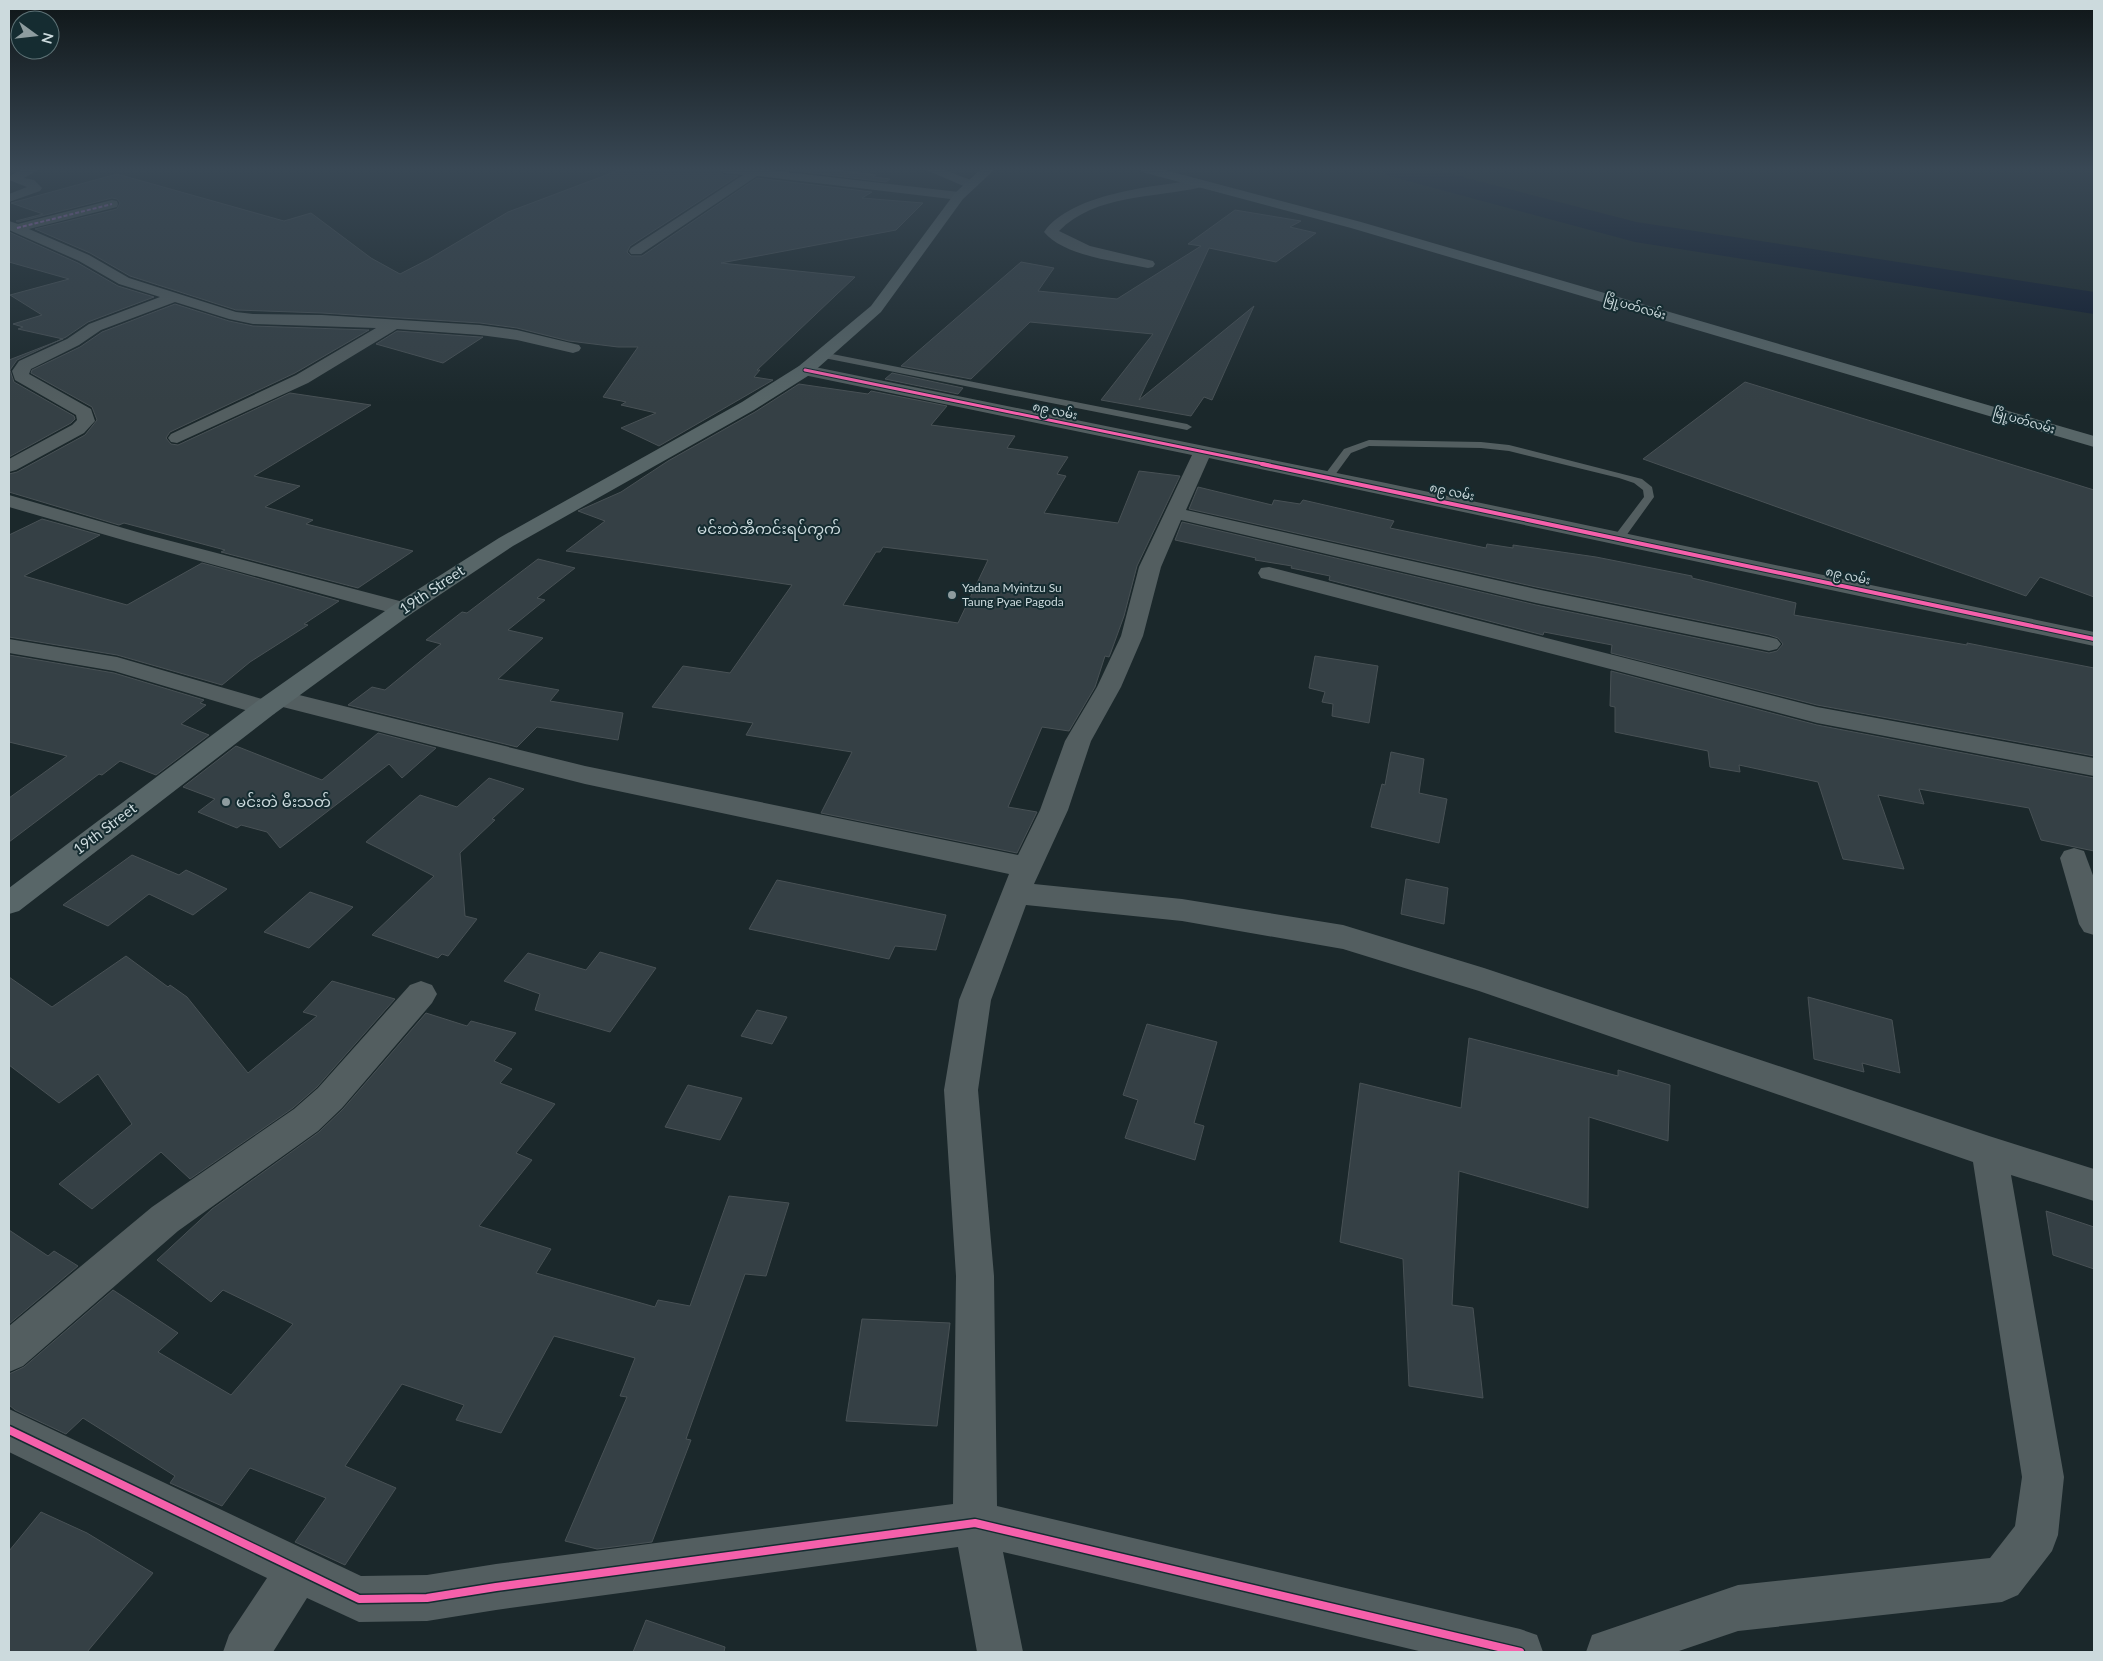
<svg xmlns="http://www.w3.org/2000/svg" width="2103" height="1661" font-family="Lato,'Noto Sans Myanmar',sans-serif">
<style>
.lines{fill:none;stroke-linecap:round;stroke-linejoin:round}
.river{fill:#0d192e;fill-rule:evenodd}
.building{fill:#354045;stroke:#485155;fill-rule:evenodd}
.lane{fill:#535e60;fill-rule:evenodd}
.street{fill:#535e60;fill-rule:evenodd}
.secondary{fill:#586668;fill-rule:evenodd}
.quiet{stroke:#bd7bd9;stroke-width:2;stroke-dasharray:4 2;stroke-linecap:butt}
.cycleway-far2-casing{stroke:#152c31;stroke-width:5}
.cycleway-far1-casing{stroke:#152c31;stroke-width:6}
.cycleway-casing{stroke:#152c31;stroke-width:11}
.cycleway-far2{stroke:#f560ab;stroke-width:3}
.cycleway-far1{stroke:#f560ab;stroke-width:4}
.cycleway{stroke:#f560ab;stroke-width:8}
.poi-dot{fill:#8e9c9f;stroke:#152c31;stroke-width:2}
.labels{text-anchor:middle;stroke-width:4;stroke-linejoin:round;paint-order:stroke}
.far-street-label{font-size:12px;fill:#ccdadd;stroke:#152c31}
.far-poi-label{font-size:12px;fill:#ccdadd;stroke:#152c31;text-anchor:start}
.far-quarter-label{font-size:15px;fill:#ccdadd;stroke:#152c31}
.street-label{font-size:15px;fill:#ccdadd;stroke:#152c31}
.poi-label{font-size:15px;fill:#ccdadd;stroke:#152c31;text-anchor:start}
</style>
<rect width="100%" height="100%" fill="#1b282b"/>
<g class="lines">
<polygon class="river" points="1382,169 1432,169 1636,222 2094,292 2094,314 1635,242 1386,175"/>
</g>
<g class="building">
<polygon points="622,169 716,169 724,175 738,176 630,246 627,252 631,256 642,256 757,178 872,192 862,198 923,203 896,230 721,263 855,277 757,370 760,370 754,377 773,380 659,446 621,428 656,413 621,405 626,402 603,397 638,347 618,347 569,341 517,328 480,323 322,313 236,310 130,276 90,253 35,229 117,209 120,203 117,199 112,198 18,222 16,221 43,214 11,203 117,174 284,221 311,213 371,258 400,274 429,259 508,212"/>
<polygon points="779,169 827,169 876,175 873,177 890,179 886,182"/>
<polygon points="1235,210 1301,221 1290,227 1316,233 1276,262 1209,248 1139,400 1254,306 1212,400 1204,397 1191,416 1101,400 1153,334 1030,322 971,379 901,366 1021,262 1054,268 1038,291 1117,299 1201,246 1188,244"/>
<polygon points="9,232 78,263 118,286 154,297 88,322 66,337 17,360 10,370 14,382 74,416 75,419 71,423 9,457 9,360 63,339 18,329 23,327 13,324 42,315 10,295 69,279 9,262"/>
<polygon points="175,304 229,321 253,326 369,330 295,373 170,432 166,438 171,444 178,445 290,393 371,405 254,476 300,486 265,507 313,520 306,524 413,551 358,588 221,552 225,550 124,523 119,525 9,492 9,474 17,472 85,435 97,420 92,407 31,373 32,370 80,347 102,332"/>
<polygon points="397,331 480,337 483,337 443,363 376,344"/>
<polygon points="892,373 963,388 958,394 885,379"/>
<polygon points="1745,382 2094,490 2094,597 2040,577 2026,596 1643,459"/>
<path d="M 799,384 L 868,394 L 871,391 L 947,406 L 931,425 L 1015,436 L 1007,448 L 1068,457 L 1057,474 L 1066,476 L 1044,513 L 1118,523 L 1139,471 L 1180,476 L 1137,566 L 1124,616 L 1111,652 L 1109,657 L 1105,656 L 1095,687 L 1069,731 L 1042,727 L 1008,807 L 1037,812 L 1017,853 L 821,813 L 852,752 L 746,735 L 753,723 L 652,707 L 683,666 L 730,673 L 792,585 L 566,551 L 605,521 L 578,511 L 621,492 L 668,461 L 755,412 ZM 883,547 L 988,560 L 958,623 L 843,605 L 876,552 L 880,552 Z"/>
<polygon points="1198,487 1272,505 1274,500 1300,504 1303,500 1394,521 1390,528 1486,548 1487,544 1513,548 1513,545 1596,557 1692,576 1692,578 1796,603 1794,615 1967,645 1967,643 2094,668 2094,756 1817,705 1611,653 1612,645 1544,632 1543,635 1329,580 1330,576 1291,568 1292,566 1255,560 1256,558 1175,540 1182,522 1536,605 1769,653 1777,651 1783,644 1778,638 1769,635 1536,587 1189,509"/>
<polygon points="42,519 100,535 24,576 127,605 202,563 339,601 304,624 308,625 250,662 222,685 117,655 9,637 9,535"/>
<polygon points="538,559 575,568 537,598 545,600 508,630 543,638 498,679 559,690 550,701 623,713 618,740 537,727 517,747 348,705 372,687 385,690 441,644 426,640 462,612 467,613"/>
<polygon points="9,655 114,673 204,700 200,703 206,705 181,724 209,735 156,775 120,761 102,775 99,774 9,842 9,798 67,756 9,742"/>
<polygon points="1315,656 1378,666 1369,723 1332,716 1333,704 1322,702 1325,692 1309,688"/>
<polygon points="1611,671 1817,725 2094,778 2094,851 2041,840 2029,808 1919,789 1924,804 1878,795 1904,869 1843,859 1818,782 1739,765 1740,772 1710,767 1708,751 1615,732 1615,707 1610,706"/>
<polygon points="378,733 436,748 402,778 389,764 280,848 267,832 241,825 237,828 198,812 215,799 183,787 236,746 322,780"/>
<polygon points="1391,752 1424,759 1419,793 1447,799 1439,843 1371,827 1382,784 1385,785"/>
<polygon points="489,778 524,789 492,819 495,820 460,853 465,916 477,919 448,956 442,954 438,958 372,935 434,876 366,842 420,795 457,807"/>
<polygon points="132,855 179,875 186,870 227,889 193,915 149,894 108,926 63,905"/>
<polygon points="1406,879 1448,888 1444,924 1401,914"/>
<polygon points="777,880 946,915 936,950 895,946 889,959 749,929"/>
<polygon points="310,892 353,907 309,948 264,932"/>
<polygon points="600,952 656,968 610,1032 535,1010 540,994 504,981 528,953 586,970"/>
<polygon points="126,956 168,987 170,985 187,997 248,1073 317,1016 303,1012 332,981 395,999 317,1087 293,1108 190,1179 161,1152 92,1209 59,1184 132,1124 98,1074 59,1103 9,1065 9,977 52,1007"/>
<polygon points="1808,997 1892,1020 1900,1073 1862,1063 1864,1072 1814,1059"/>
<polygon points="757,1010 787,1017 772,1044 741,1036"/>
<polygon points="426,1013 467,1026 471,1021 516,1033 494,1061 512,1069 500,1083 555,1104 516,1153 532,1160 479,1226 551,1249 536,1273 655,1307 658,1300 690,1306 729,1196 789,1203 766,1276 745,1274 686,1439 691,1440 652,1542 597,1549 565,1541 627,1397 620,1396 635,1358 554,1336 501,1433 456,1420 464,1405 402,1384 345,1466 396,1488 345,1565 295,1542 326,1498 250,1468 222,1506 170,1483 175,1476 83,1418 66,1434 15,1410 9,1405 9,1374 24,1367 113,1290 178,1333 158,1352 231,1395 293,1324 223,1290 211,1302 157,1260 212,1209 319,1132 343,1109"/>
<polygon points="1147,1024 1217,1042 1194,1123 1204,1126 1195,1160 1125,1138 1138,1100 1123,1095"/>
<polygon points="1469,1038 1618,1076 1618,1070 1670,1085 1668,1141 1589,1117 1588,1208 1459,1171 1452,1305 1473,1308 1483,1398 1409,1386 1403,1259 1340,1242 1360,1083 1461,1108"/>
<polygon points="688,1085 742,1098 720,1140 665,1127"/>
<polygon points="2046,1211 2094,1227 2094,1269 2053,1255"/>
<polygon points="9,1230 48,1256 54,1251 78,1266 9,1324"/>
<polygon points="862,1319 950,1323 937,1426 846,1421"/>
<polygon points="41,1512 87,1533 153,1573 87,1652 9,1652 9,1551"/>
<polygon points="646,1620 725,1647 724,1652 633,1652"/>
</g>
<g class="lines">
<g class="lane">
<polygon points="822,352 1187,424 1192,427 1187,430 819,357 819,353"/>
<polygon points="1369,440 1481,442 1509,445 1642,479 1652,487 1654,497 1623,540 1619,541 1613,538 1644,497 1643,490 1634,483 1619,478 1509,451 1481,448 1369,446 1351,453 1332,479 1324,479 1323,477 1344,449"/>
</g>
<g class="street">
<polygon points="21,169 40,169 24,178 34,180 42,188 40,191 9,202 9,194 27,187 9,180 10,176"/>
<polygon points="718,169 759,169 959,192 965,196 959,200 757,176 641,254 631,254 629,251 631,248 743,175 724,173"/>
<polygon points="924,169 942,169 976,182 978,185 972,189 968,188"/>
<path d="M 1198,180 L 1202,181 L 1204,184 L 1202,187 C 1156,198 1095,194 1059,231 L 1090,246 L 1153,261 L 1155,264 L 1153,267 L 1148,268 C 1120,262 1063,256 1044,232 C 1072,193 1154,186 1198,180 Z"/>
<polygon points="112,200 117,201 118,204 117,207 29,229 89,255 129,278 236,312 253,314 322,315 480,325 517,330 579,345 581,348 579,351 573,353 517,340 480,335 397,329 308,383 177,443 171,442 168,438 171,434 296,375 376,328 253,324 229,319 175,302 101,330 79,345 31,369 29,374 91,409 95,421 84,433 16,470 9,472 9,459 72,425 77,420 76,415 15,380 12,371 19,361 67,339 89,324 160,297 119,284 79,261 9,230 9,221 18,224"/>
<polygon points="805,365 1386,483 2094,632 2094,646 1209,458 1186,510 1536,589 1769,637 1777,639 1781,644 1777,649 1769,651 1536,603 1181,520 1161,567 1143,636 1121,687 1091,741 1068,810 1034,884 1182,899 1343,925 1484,968 1989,1136 2094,1169 2094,1201 2011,1175 2064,1477 2058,1535 2052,1551 2018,1595 2002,1602 1738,1631 1676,1652 1586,1652 1592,1635 1738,1585 1990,1558 2015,1526 2022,1477 1973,1162 1479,991 1343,949 1182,921 1026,905 991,1000 978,1090 994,1276 997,1506 1520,1629 1537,1635 1543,1652 1423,1652 1003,1552 1023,1652 977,1652 958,1547 496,1610 427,1621 359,1622 307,1598 273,1652 223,1652 229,1635 267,1578 9,1452 9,1409 361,1576 427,1575 496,1564 953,1504 956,1276 944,1090 959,1000 1009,874 585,784 275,705 277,708 274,714 265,716 114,671 9,653 9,639 117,657 269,701 267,698 270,693 279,690 585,766 1018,855 1040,810 1065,741 1097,687 1121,636 1139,567 1192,455 799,374 797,370 799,366"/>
<polygon points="9,495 144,534 411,604 414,609 411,614 403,616 130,542 9,507"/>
<polygon points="1269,567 1817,707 2094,758 2094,776 1817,723 1261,578 1258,573 1261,568"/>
<polygon points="2074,848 2084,851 2094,878 2094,935 2084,932 2079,924 2060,858 2064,851"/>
<polygon points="421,981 432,985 437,994 432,1003 342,1108 318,1131 178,1231 23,1366 9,1372 9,1326 152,1207 294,1109 318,1088 410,985"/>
</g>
<g class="secondary">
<polygon points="981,169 995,169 963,199 881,312 811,374 754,410 513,546 411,614 274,714 19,911 9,914 9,888 256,702 395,604 499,538 742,402 799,366 871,306 955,193"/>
<polygon points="1140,169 1161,169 1361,222 2094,436 2094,447 1351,228 1142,172"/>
</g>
<polyline class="quiet" points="17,228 112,204"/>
<defs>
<polyline id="cycleway-far2" points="805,370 1268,465"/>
<polyline id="cycleway-far1" points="1262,464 2094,639"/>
<polyline id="cycleway" points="9,1430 359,1599 427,1598 496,1587 975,1523 1520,1652"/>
</defs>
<use href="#cycleway-far2" class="cycleway-far2-casing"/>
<use href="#cycleway-far1" class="cycleway-far1-casing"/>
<use href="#cycleway" class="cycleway-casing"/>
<use href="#cycleway-far2" class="cycleway-far2"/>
<use href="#cycleway-far1" class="cycleway-far1"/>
<use href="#cycleway" class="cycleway"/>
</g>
<linearGradient id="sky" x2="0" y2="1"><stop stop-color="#0f1618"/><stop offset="0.42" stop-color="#394855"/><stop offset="1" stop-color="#394855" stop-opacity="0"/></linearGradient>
<rect width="2103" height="402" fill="url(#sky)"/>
<g class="poi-dot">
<circle cx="952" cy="595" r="5"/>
<circle cx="226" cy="802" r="5"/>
</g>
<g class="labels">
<g class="far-street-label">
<text transform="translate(1635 307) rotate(16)" y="4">မြို့ပတ်လမ်း</text>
<text transform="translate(1055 411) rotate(12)" y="4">၈၉ လမ်း</text>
<text transform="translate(2024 421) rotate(16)" y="4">မြို့ပတ်လမ်း</text>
<text transform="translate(1452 492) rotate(12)" y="4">၈၉ လမ်း</text>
<text transform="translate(1848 576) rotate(12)" y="4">၈၉ လမ်း</text>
</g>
<g class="far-poi-label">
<text x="962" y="592">Yadana Myintzu Su<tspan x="962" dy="14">Taung Pyae Pagoda</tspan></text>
</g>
<g class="far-quarter-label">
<text x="769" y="534">မင်းတဲအီကင်းရပ်ကွက်</text>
</g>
<g class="street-label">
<text transform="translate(432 590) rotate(-34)" y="5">19th Street</text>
<text transform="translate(105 829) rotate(-37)" y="5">19th Street</text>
</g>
<g class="poi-label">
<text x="236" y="807">မင်းတဲ မီးသတ်</text>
</g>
</g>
<rect width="2103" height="1661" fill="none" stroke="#ccdadd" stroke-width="20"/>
<g transform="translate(35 35) rotate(105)"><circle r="24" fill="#152c31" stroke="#5e7276"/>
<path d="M0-4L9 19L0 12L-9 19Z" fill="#8e9c9f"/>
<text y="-8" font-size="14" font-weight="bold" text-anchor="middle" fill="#ccdadd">N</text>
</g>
</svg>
